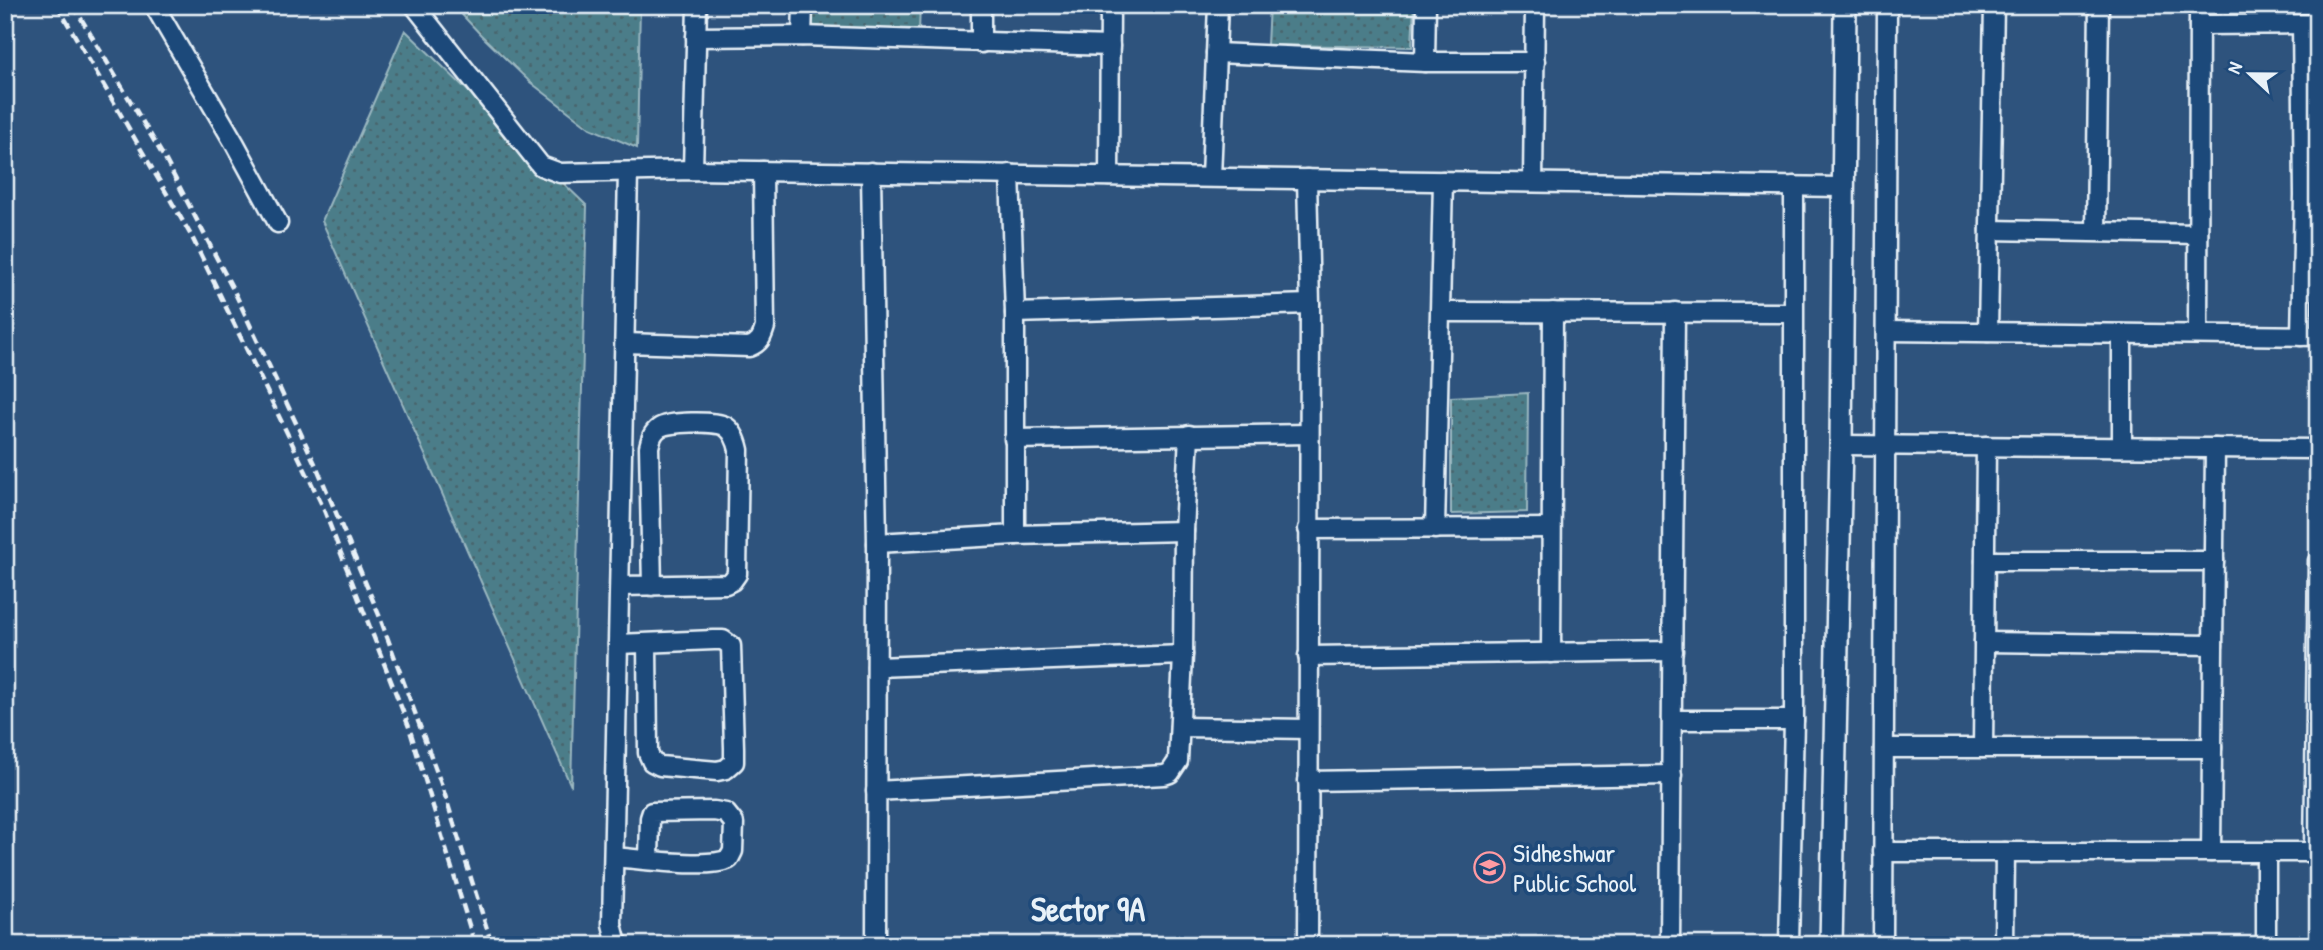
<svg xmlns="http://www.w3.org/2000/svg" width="2323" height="950" font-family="'Patrick Hand',sans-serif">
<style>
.grass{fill:url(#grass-dots);stroke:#9ab7c0;stroke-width:2}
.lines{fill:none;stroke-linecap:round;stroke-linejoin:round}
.minor-casing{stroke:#e8f1f8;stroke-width:23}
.tertiary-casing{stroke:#e8f1f8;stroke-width:26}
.minor{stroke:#1f4a7a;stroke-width:18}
.tertiary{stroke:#1f4a7a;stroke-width:21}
.rail{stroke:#e8f1f8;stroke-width:4.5;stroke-dasharray:10 5;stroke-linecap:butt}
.labels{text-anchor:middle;stroke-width:7;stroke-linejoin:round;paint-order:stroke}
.poi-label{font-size:26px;fill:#e8f1f8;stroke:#1f4a7a;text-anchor:start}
.district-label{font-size:33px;font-weight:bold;fill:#e8f1f8;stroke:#1f4a7a}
</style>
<defs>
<pattern id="grass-dots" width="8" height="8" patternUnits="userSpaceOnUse" patternTransform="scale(1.75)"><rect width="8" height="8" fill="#4b7d89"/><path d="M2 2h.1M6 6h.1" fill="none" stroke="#49656d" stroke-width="1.8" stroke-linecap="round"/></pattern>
</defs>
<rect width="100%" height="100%" fill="#2e537d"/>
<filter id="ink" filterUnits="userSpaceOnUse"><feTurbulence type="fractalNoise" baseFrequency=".0143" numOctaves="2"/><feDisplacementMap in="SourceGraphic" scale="14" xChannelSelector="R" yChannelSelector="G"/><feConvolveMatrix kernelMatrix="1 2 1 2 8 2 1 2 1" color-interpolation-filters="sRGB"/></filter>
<g filter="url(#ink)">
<g class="grass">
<polygon points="453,5 640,5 637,148 590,128 530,82 481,35"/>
<polygon points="808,5 920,5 919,31 809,32"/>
<polygon points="1269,5 1414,5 1412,47 1267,45"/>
<polygon points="405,30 587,206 571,786 322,221"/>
<polygon points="1528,393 1527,512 1451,514 1451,397"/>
</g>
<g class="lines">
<defs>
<g id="minor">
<polyline points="154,5 235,144 278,223"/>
<polyline points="414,5 541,166 560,173 693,170 1843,187"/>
<polyline points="2199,25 2318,24"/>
<polyline points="802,36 803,5"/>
<polyline points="696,37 802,36 1110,46"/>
<polyline points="981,43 981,5"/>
<polyline points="1216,53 1425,62 1535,62"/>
<polyline points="1425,62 1426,5"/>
<polyline points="693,170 697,5"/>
<polyline points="871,172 877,543 876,945"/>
<polyline points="1010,174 1015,313 1015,535"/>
<polyline points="1109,176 1110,5"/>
<polyline points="1211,177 1218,5"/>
<polyline points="1307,179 1310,304 1308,945"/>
<polyline points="1533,182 1535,5"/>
<polyline points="1990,230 2198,234"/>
<polyline points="2096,231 2099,5"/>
<polyline points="1441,312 1793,313"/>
<polyline points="1015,313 1310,304"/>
<polyline points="1886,331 2318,336"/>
<polyline points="1988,332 1994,5"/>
<polyline points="2122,334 2122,447"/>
<polyline points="2198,334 2199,5"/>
<polyline points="2301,336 2304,195 2302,24"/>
<path d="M 625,343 L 749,347 C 760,343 762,337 765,327 L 763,171"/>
<polyline points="1014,439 1309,434"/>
<polyline points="1841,445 2318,449"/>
<polyline points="1308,529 1551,528"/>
<polyline points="1435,529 1443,181"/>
<polyline points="877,543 1015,535 1184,531"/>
<polyline points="1985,561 2214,561"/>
<path d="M 620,586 L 726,584 L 732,581 L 737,574 L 739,450 C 737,441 733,431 725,426 C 715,421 668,421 659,428 C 652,433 651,439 649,447 L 652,586"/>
<polyline points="1984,642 2213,645"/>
<polyline points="618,644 714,640 723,640 731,646 734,748 734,762 726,769 717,771 660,766 652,762 648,753 647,643"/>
<polyline points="1551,653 1553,312"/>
<polyline points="1308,656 1673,651"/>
<polyline points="877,667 1183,655"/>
<polyline points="1672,720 1794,720"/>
<polyline points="1180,727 1308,729"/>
<polyline points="1884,748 2212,748"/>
<polyline points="1983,748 1986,446"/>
<polyline points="1308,781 1672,775"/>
<polyline points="876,791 1164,775 1170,773 1178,761 1183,655 1184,531 1189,435"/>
<polyline points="1883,852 2318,852"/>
<polyline points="2211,852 2215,448"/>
<polyline points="2314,852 2318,561"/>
<path d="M 614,857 C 640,859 708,869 729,859 L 733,851 L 734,823 L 726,813 L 714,811 L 652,812 L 650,818 L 649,859"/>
<polyline points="620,945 616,940 612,924 628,172"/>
<polyline points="1670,945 1675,312"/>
<polyline points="1789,945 1794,720 1794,186"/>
<polyline points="1883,945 1887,5"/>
<polyline points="2004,945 2005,852"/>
<polyline points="2266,945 2266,852"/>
</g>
<polyline id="tertiary" points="1831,945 1841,445 1845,5"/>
</defs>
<use href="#minor" class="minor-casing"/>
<use href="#tertiary" class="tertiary-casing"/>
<use href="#minor" class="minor"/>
<use href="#tertiary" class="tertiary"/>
<g class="rail">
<polyline points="57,5 192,237 322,505 409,727 475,945"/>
<polyline points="73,5 165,159 236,295 318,470 379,615 443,789 492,945"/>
</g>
</g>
</g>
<defs>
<symbol id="school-ring" viewBox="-11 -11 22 22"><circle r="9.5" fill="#1f4a7a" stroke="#ff9aa2" stroke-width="1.5"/><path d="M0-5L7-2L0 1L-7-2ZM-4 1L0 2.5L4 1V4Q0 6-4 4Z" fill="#ff9aa2"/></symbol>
</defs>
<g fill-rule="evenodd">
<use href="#school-ring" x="1472" y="850" width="35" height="35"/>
</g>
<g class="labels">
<g class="poi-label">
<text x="1513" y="862">Sidheshwar<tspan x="1513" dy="30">Public School</tspan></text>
</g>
<g class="district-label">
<text x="1088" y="921">Sector 9A</text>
</g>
</g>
<rect width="2323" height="950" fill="none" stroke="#1f4a7a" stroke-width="28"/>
<rect x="14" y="14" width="2295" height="922" fill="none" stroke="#e8f1f8" stroke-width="2.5" filter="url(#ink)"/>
<g transform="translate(2250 74) rotate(292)" stroke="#1f4a7a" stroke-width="5" paint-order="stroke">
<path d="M0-5L12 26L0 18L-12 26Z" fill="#e8f1f8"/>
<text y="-10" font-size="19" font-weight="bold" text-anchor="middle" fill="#e8f1f8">N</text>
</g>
</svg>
